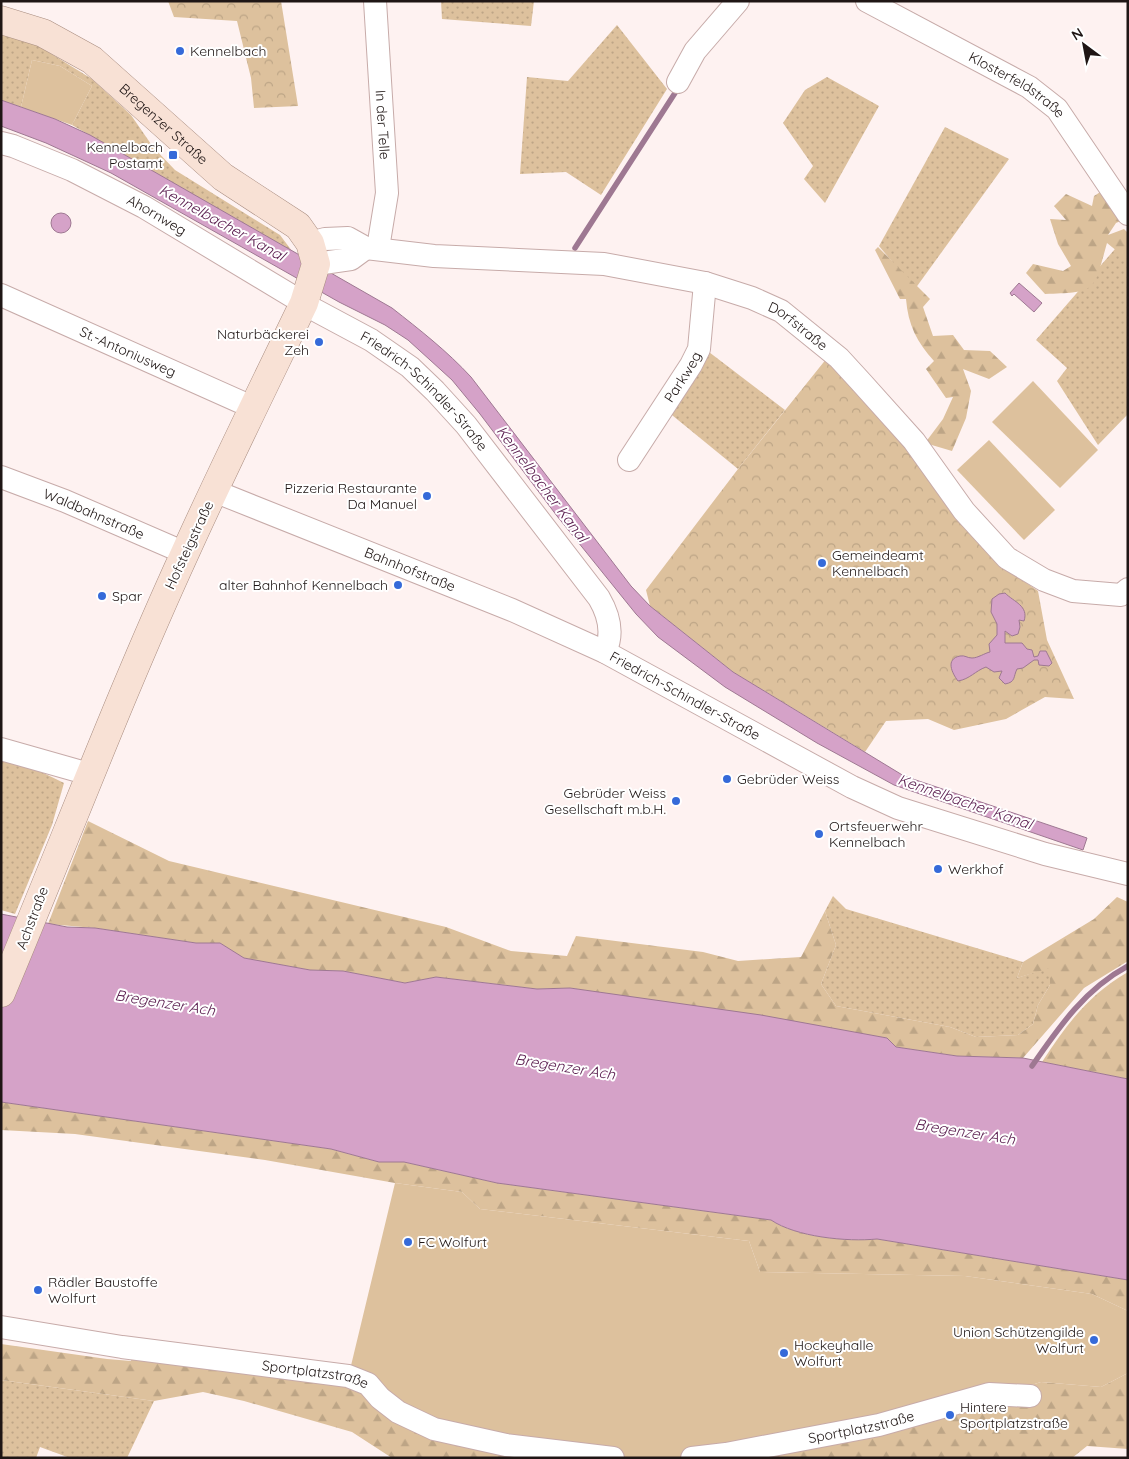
<svg xmlns="http://www.w3.org/2000/svg" width="1129" height="1459" font-family="Quicksand,sans-serif">
<style>
.grass{fill:url(#grass-dots)}
.forest{fill:url(#forest-firs)}
.park{fill:url(#park-crowns)}
.garden{fill:#ddc19d}
.water{fill:#d5a2c8;stroke:#9e7892}
.lines{fill:none;stroke-linecap:round;stroke-linejoin:round}
.stream{stroke:#9e7892;stroke-width:5.5}
.minor-casing{stroke:#c7aba9;stroke-width:24}
.major-casing{stroke:#a98d80;stroke-width:29}
.minor{stroke:#fff;stroke-width:22}
.major{stroke:#f8e1d5;stroke-width:28}
.poi-dot{fill:#356ad9;stroke:#fff;stroke-width:2}
.labels{text-anchor:middle;stroke-width:4;stroke-linejoin:round;paint-order:stroke}
.poi-label{font-size:14px;fill:#1f1615;stroke:#fff;text-anchor:start}
.street-label{font-size:14px;fill:#1f1615;stroke:#fff}
.water-label{font-size:15px;font-style:italic;fill:#5c2051;stroke:#fff}
</style>
<defs>
<pattern id="grass-dots" width="8" height="8" patternUnits="userSpaceOnUse" patternTransform="scale(1.25)"><rect width="8" height="8" fill="#ddc19d"/><path d="M2 2h.1M6 6h.1" fill="none" stroke="#bda586" stroke-width="1.8" stroke-linecap="round"/></pattern>
<pattern id="forest-firs" width="22" height="20" patternUnits="userSpaceOnUse" patternTransform="scale(1.25)"><rect width="22" height="20" fill="#ddc19d"/><path d="M5 1l3.5 6h-7zM16 11l3.5 6h-7z" fill="#bda586"/></pattern>
<pattern id="park-crowns" width="20" height="18" patternUnits="userSpaceOnUse" patternTransform="scale(1.25)"><rect width="20" height="18" fill="#ddc19d"/><path d="M2 6a3 3 0 1 1 6 0M12 15a3 3 0 1 1 6 0" fill="none" stroke="#bda586"/></pattern>
</defs>
<rect width="100%" height="100%" fill="#fef2f1"/>
<g class="grass">
<polygon points="441,1 534,1 531,26 442,19"/>
<polygon points="617,25 667,89 601,195 566,172 520,174 527,77 568,81"/>
<polygon points="1,34 37,45 92,79 131,115 153,147 175,170 280,235 292,251 72,125 92,86 60,66 32,60 21,107 1,100"/>
<polygon points="827,77 879,106 825,203 804,179 813,166 783,123 805,90"/>
<polygon points="945,127 1009,159 915,289 879,246"/>
<polygon points="1128,234 1128,414 1098,445 1057,381 1067,368 1036,340"/>
<polygon points="705,349 785,410 738,469 667,411"/>
<polygon points="1,758 25,764 64,783 52,825 15,914 1,910"/>
<polygon points="833,896 846,909 1023,962 1017,978 1050,967 1050,985 1038,1005 1033,1024 1018,1035 976,1037 950,1027 836,1006 821,984 836,945 825,911"/>
<polygon points="1,1380 154,1401 127,1458 70,1458 40,1447 36,1458 1,1458"/>
</g>
<g class="forest">
<path d="M 1105,189 L 1123,220 L 1116,223 L 1108,235 L 1124,229 L 1128,233 L 1128,260 L 1107,243 C 1093,293 1097,292 1045,294 L 1026,273 L 1033,264 L 1063,271 L 1071,266 L 1058,244 L 1050,219 L 1066,220 L 1054,206 L 1066,194 L 1092,206 L 1094,196 Z"/>
<path d="M 878,247 L 930,299 L 923,307 L 933,336 L 953,335 L 964,350 L 990,351 L 1007,367 L 989,379 L 963,369 L 971,391 L 966,418 L 952,451 L 925,443 L 943,419 L 953,397 L 946,398 L 926,369 L 934,361 C 917,342 908,325 906,299 L 900,299 L 875,250 Z"/>
<polygon points="88,821 169,861 446,927 511,951 567,956 576,936 703,952 738,961 801,957 825,911 836,945 821,984 836,1006 950,1027 976,1037 1018,1035 1033,1024 1038,1005 1050,985 1050,968 1017,978 1023,962 1094,919 1117,897 1128,902 1128,961 1084,988 1023,1058 957,1056 896,1047 887,1038 570,988 537,989 436,977 405,983 343,971 310,970 243,958 220,943 196,943 95,928 48,924"/>
<path d="M 1128,972 L 1128,1079 L 1042,1062 C 1067,1024 1088,995 1128,972 Z"/>
<path d="M 1,1102 L 331,1149 L 379,1162 L 404,1162 L 497,1183 L 771,1220 C 796,1237 847,1242 877,1239 L 1128,1280 L 1128,1311 L 1092,1294 L 965,1276 L 760,1272 L 749,1241 L 480,1209 L 462,1192 L 395,1183 L 265,1160 L 75,1134 L 1,1130 Z"/>
<polygon points="1,1344 107,1359 131,1361 132,1350 302,1371 595,1458 392,1458 352,1432 244,1401 203,1392 154,1401 1,1380"/>
<polygon points="1128,1373 1128,1449 1087,1446 1072,1458 722,1458 986,1399 1041,1382 1101,1387"/>
</g>
<g class="park">
<polygon points="168,1 281,1 298,106 254,108 251,78 237,21 174,17"/>
<polygon points="827,358 855,382 996,561 1038,591 1047,640 1074,699 1045,697 1006,719 954,730 928,719 886,721 865,752 733,672 650,606 646,590 738,469"/>
</g>
<g class="garden">
<polygon points="32,60 60,66 92,86 72,125 21,107"/>
<polygon points="1033,381 1098,450 1060,488 992,422"/>
<polygon points="989,440 1055,510 1024,540 957,470"/>
<polygon points="395,1183 462,1192 480,1209 749,1241 760,1272 965,1276 1092,1294 1128,1311 1128,1373 1101,1387 1041,1382 986,1399 723,1458 595,1458 495,1448 348,1378"/>
</g>
<g class="water">
<path d="M 1,100 L 55,119 L 90,135 L 392,308 C 420,330 447,351 471,377 L 631,586 L 650,606 L 733,672 L 904,776 L 1087,838 L 1083,850 L 894,785 L 817,743 L 725,687 L 658,637 L 636,614 L 557,516 L 480,414 L 452,380 L 408,340 L 385,325 L 339,302 L 111,173 L 46,143 L 1,126 Z"/>
<circle cx="61" cy="223" r="10"/>
<polygon points="1019,283 1042,303 1034,312 1014,294 1012,296 1010,293"/>
<path d="M 1005,593 C 1014,602 1029,606 1024,621 L 1019,620 L 1020,627 L 1018,634 L 1012,636 L 1005,631 L 1005,643 L 1022,643 L 1027,649 L 1032,650 L 1034,657 L 1038,656 L 1040,651 L 1046,651 L 1052,663 L 1049,666 L 1039,665 L 1038,660 L 1034,660 L 1023,668 L 1017,669 C 1013,677 1016,682 1005,684 L 999,678 L 1002,671 L 994,672 L 986,667 C 975,671 970,679 958,681 C 952,673 945,659 960,656 C 965,655 967,658 972,658 C 978,658 985,653 990,652 L 989,644 L 997,635 L 997,624 L 991,612 L 992,599 L 999,594 Z"/>
<path d="M 1,914 L 67,927 L 95,928 L 196,943 L 220,943 L 244,958 L 310,970 L 343,971 L 405,983 L 436,977 L 537,989 L 570,988 L 761,1015 L 887,1038 L 896,1047 L 957,1056 L 1023,1058 L 1128,1079 L 1128,1280 L 877,1239 C 847,1242 796,1237 771,1220 L 497,1183 L 404,1162 L 379,1162 L 331,1149 L 1,1102 Z"/>
</g>
<g class="lines">
<g class="stream">
<polyline points="575,248 675,93"/>
<path d="M 1032,1066 C 1059,1027 1085,989 1128,966"/>
</g>
<defs>
<g id="minor">
<path id="s1" d="M 375,1 L 387,193 L 378,248"/>
<path id="s2" d="M 867,1 L 1029,87 L 1057,109 L 1128,214"/>
<polyline points="678,82 695,51 738,1"/>
<path id="s3" d="M 1,143 L 13,146 L 72,170 L 144,207 L 315,310 L 371,340 L 410,367 L 435,391 L 466,425 L 599,598 C 609,615 614,633 605,652"/>
<path id="s4" d="M 310,243 L 325,239 L 348,238 L 366,248 L 434,256 L 604,264 L 705,283 L 752,298 L 781,311 L 839,358 L 861,382 L 914,441 L 964,511 L 1007,558 L 1044,580 L 1073,591 L 1121,595 L 1128,589"/>
<polyline points="316,264 351,259 366,248"/>
<path id="s5" d="M 1,295 L 254,408"/>
<path id="s6" d="M 629,460 L 691,365 L 699,349 L 705,283"/>
<path id="s7" d="M 1,477 L 65,501 L 185,553"/>
<path id="s8" d="M 214,491 L 512,610 L 605,652 L 852,787 L 898,808 L 1045,854 L 1128,874"/>
<polyline points="1,749 89,774"/>
<path id="s9" d="M 1,1327 L 122,1347 L 348,1376 L 368,1384 L 380,1398 L 398,1412 L 434,1429 L 506,1445 L 613,1458"/>
<path id="s10" d="M 692,1458 L 726,1454 L 879,1425 L 989,1394 L 1030,1396"/>
</g>
<g id="major">
<path id="s11" d="M 1,20 L 43,33 L 92,60 L 223,177 L 298,226 L 310,243 L 316,264 L 304,303 C 264,386 223,469 185,553 C 119,697 63,846 1,993"/>
</g>
</defs>
<use href="#minor" class="minor-casing"/>
<use href="#major" class="major-casing"/>
<use href="#minor" class="minor"/>
<use href="#major" class="major"/>
</g>
<g class="poi-dot">
<circle cx="180" cy="51" r="5"/>
<rect x="168" y="150" width="10" height="10" rx="2.5"/>
<circle cx="319" cy="342" r="5"/>
<circle cx="427" cy="496" r="5"/>
<circle cx="822" cy="563" r="5"/>
<circle cx="398" cy="585" r="5"/>
<circle cx="102" cy="596" r="5"/>
<circle cx="727" cy="779" r="5"/>
<circle cx="676" cy="801" r="5"/>
<circle cx="819" cy="834" r="5"/>
<circle cx="938" cy="869" r="5"/>
<circle cx="408" cy="1242" r="5"/>
<circle cx="38" cy="1290" r="5"/>
<circle cx="1094" cy="1340" r="5"/>
<circle cx="784" cy="1353" r="5"/>
<circle cx="950" cy="1415" r="5"/>
</g>
<g class="labels">
<g class="poi-label">
<text x="190" y="56">Kennelbach</text>
<text x="163" y="152" text-anchor="end">Kennelbach<tspan x="163" dy="16">Postamt</tspan></text>
<text x="309" y="339" text-anchor="end">Naturbäckerei<tspan x="309" dy="16">Zeh</tspan></text>
<text x="417" y="493" text-anchor="end">Pizzeria Restaurante<tspan x="417" dy="16">Da Manuel</tspan></text>
<text x="832" y="560">Gemeindeamt<tspan x="832" dy="16">Kennelbach</tspan></text>
<text x="388" y="590" text-anchor="end">alter Bahnhof Kennelbach</text>
<text x="112" y="601">Spar</text>
<text x="737" y="784">Gebrüder Weiss</text>
<text x="666" y="798" text-anchor="end">Gebrüder Weiss<tspan x="666" dy="16">Gesellschaft m.b.H.</tspan></text>
<text x="829" y="831">Ortsfeuerwehr<tspan x="829" dy="16">Kennelbach</tspan></text>
<text x="948" y="874">Werkhof</text>
<text x="418" y="1247">FC Wolfurt</text>
<text x="48" y="1287">Rädler Baustoffe<tspan x="48" dy="16">Wolfurt</tspan></text>
<text x="1084" y="1337" text-anchor="end">Union Schützengilde<tspan x="1084" dy="16">Wolfurt</tspan></text>
<text x="794" y="1350">Hockeyhalle<tspan x="794" dy="16">Wolfurt</tspan></text>
<text x="960" y="1412">Hintere<tspan x="960" dy="16">Sportplatzstraße</tspan></text>
</g>
<g class="street-label">
<text dy="5" stroke="none"><textPath href="#s2" startOffset="172">Klosterfeldstraße</textPath></text>
<text dy="5" stroke="none"><textPath href="#s11" startOffset="196">Bregenzer Straße</textPath></text>
<text dy="5" stroke="none"><textPath href="#s1" startOffset="124">In der Telle</textPath></text>
<text dy="5" stroke="none"><textPath href="#s3" startOffset="172">Ahornweg</textPath></text>
<text dy="5" stroke="none"><textPath href="#s4" startOffset="504">Dorfstraße</textPath></text>
<text dy="5" stroke="none"><textPath href="#s5" startOffset="139">St.-Antoniusweg</textPath></text>
<text dy="5" stroke="none"><textPath href="#s6" startOffset="99">Parkweg</textPath></text>
<text dy="5" stroke="none"><textPath href="#s3" startOffset="494">Friedrich-Schindler-Straße</textPath></text>
<text dy="5" stroke="none"><textPath href="#s7" startOffset="100">Waldbahnstraße</textPath></text>
<text transform="translate(189 545) rotate(-65)" y="5">Hofsteigstraße</text>
<text dy="5" stroke="none"><textPath href="#s8" startOffset="211">Bahnhofstraße</textPath></text>
<text dy="5" stroke="none"><textPath href="#s8" startOffset="514">Friedrich-Schindler-Straße</textPath></text>
<text transform="translate(32 918) rotate(-69)" y="5">Achstraße</text>
<text dy="5" stroke="none"><textPath href="#s9" startOffset="318">Sportplatzstraße</textPath></text>
<text dy="5" stroke="none"><textPath href="#s10" startOffset="172">Sportplatzstraße</textPath></text>
</g>
<g class="water-label">
<text transform="translate(222 223) rotate(29)" y="5">Kennelbacher Kanal</text>
<text transform="translate(542 484) rotate(53)" y="5">Kennelbacher Kanal</text>
<text transform="translate(965 802) rotate(19)" y="5">Kennelbacher Kanal</text>
<text transform="translate(165 1003) rotate(9)" y="5">Bregenzer Ach</text>
<text transform="translate(565 1067) rotate(9)" y="5">Bregenzer Ach</text>
<text transform="translate(965 1132) rotate(9)" y="5">Bregenzer Ach</text>
</g>
</g>
<rect width="1129" height="1459" fill="none" stroke="#1f1615" stroke-width="5"/>
<g transform="translate(1084 45) rotate(328)" stroke="#ffffff" stroke-width="4" paint-order="stroke">
<path d="M0-4L9 19L0 12L-9 19Z" fill="#1f1615"/>
<text y="-8" font-size="14" font-weight="bold" text-anchor="middle" fill="#1f1615">N</text>
</g>
</svg>
